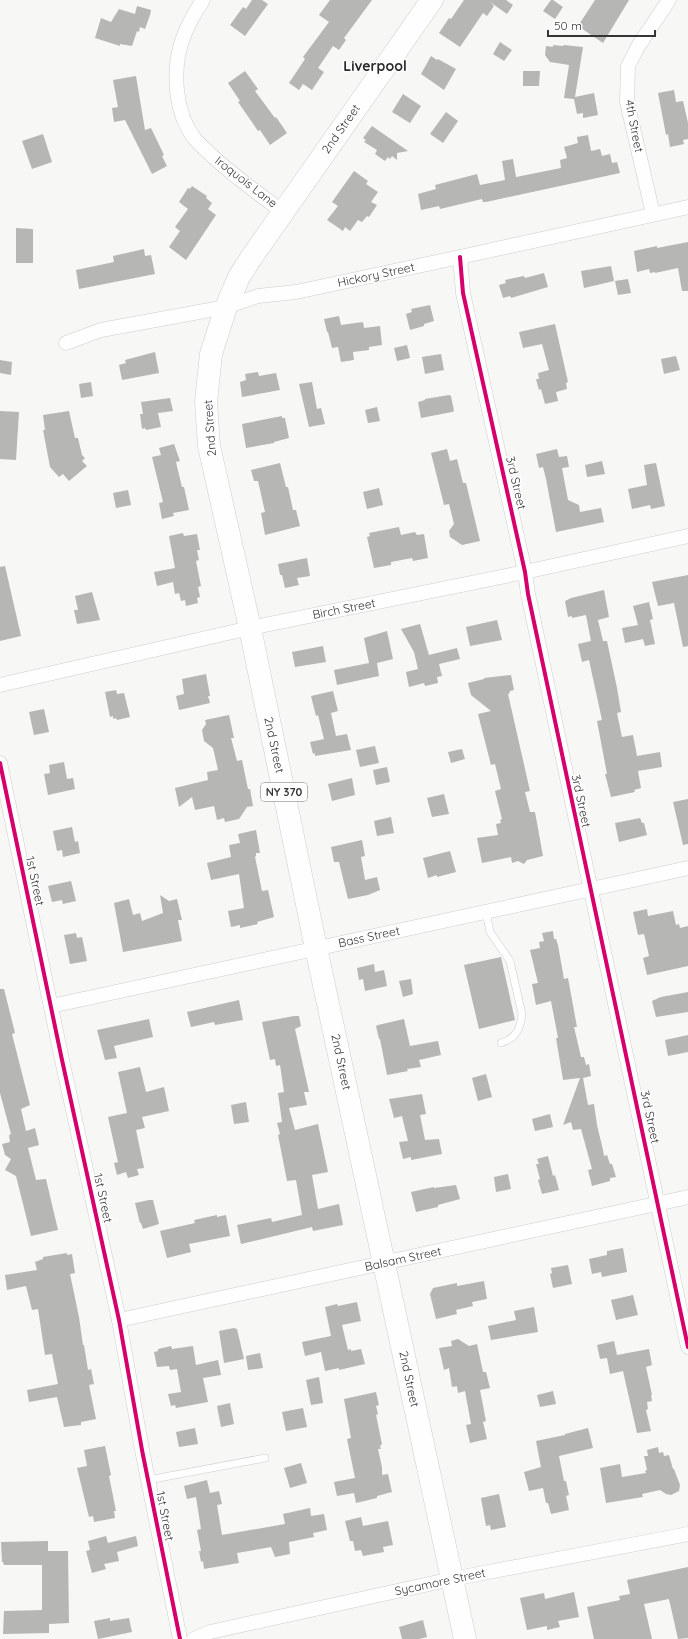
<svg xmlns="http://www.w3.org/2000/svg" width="688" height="1639" font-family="Quicksand,sans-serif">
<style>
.building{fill:#b6b6b5}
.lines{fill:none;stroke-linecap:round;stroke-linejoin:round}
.lane-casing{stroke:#cdcdcc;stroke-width:8}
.street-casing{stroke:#cdcdcc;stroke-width:15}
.primary-casing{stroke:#cdcdcc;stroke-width:23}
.lane{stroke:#fefefe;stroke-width:7}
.street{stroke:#fefefe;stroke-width:14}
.primary{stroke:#fefefe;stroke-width:22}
.cycleway-casing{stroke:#fff;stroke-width:6}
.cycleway{stroke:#d6006c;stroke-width:4}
.labels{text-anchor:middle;stroke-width:3;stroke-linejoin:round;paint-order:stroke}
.shield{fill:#fff;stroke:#727271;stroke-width:1}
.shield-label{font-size:11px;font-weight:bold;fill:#353534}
.street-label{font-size:12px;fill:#353534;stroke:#fff}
.quarter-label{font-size:14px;font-weight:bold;fill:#2a2b28;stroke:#fff}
</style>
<rect width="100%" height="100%" fill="#f7f7f6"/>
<g class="building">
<polygon points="252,0 262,0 268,4 245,36 230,25 243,7 246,9"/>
<polygon points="330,0 372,0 347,34 344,38 346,40 339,50 333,46 318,68 324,72 312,90 303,84 299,90 289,83 305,59 303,57 329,22 319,15"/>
<polygon points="464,0 506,0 513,5 507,14 490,2 494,6 487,16 483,13 460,47 439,33 449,18 451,19"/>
<polygon points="551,0 553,0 563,7 555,19 543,11"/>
<polygon points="595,0 629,0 603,43 578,26"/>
<polygon points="137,6 151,10 150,15 145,29 140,27 139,32 137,31 132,46 120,44 120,46 95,38 101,18 111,22 119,9 135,14"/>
<polygon points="500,42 512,50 504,61 493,54"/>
<polygon points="553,45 563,46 564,45 583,47 575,97 594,93 598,115 583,118 583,113 577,114 574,99 564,98 569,65 550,62 545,55 546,46 553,47"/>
<polygon points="431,56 437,60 438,59 456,69 444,90 421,74"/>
<polygon points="245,71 258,89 255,91 275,118 276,117 287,133 270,145 260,130 258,131 238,102 240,101 228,83"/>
<polygon points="523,71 540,71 539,86 523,86"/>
<polygon points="136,76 145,130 151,128 164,155 162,156 167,166 152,174 125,120 114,122 112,108 118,107 113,80"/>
<polygon points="674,90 676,102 683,101 688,123 688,139 683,140 684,144 670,147 668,134 666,135 658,93"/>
<polygon points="403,94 421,106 410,123 392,112"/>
<polygon points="446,112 458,121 443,143 430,134"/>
<polygon points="372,126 408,151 397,153 397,160 392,156 390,159 388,157 385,161 375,154 377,150 364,142 366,140 363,138"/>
<polygon points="43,134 52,162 32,169 22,141"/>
<polygon points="588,135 591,151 600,149 602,156 610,154 612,163 617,162 620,173 486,202 483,202 482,199 440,209 439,206 421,210 418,194 436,189 435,185 477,174 480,185 505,180 502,161 513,159 516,177 561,168 560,160 567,158 564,147 578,143 577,137"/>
<polygon points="354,171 368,181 366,184 378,192 371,202 377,205 369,217 367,216 362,222 358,220 350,231 345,227 343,231 327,220 338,206 332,202"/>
<polygon points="192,186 207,196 206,198 212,203 208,209 216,215 186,260 169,247 180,231 175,227 188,209 179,202 188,188 190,189"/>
<polygon points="16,228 33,229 33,263 16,263"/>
<polygon points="688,242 688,291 682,291 678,268 655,273 655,272 650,273 649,269 637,272 634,251 657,246 657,248"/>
<polygon points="144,249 145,256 151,255 155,274 79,289 76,270 114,262 113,256"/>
<polygon points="611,266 614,281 584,288 581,271"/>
<polygon points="544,273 548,287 511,298 510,296 503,298 499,285 506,283 505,280 524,276 525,278"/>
<polygon points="628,279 631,293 618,295 615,281"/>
<polygon points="430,305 434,321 424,324 424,326 410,330 406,314 412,312 411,309"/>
<polygon points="339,316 341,325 363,322 364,328 380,326 382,345 369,347 369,350 353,352 354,360 341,362 338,347 332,348 328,332 327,332 324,319"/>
<polygon points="555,324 568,382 566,383 567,389 556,392 558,401 545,404 541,389 539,390 536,379 539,379 538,373 549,370 542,344 523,348 519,332"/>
<polygon points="407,345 410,358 397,361 394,348"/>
<polygon points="155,352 159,373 122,380 119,365 126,363 125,360"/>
<polygon points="441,354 444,370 425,374 422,357"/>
<polygon points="676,356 680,370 664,374 661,359"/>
<polygon points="0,360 12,362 11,375 0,373"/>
<polygon points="258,372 259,376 276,373 280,390 242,397 240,382 246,380 245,374"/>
<polygon points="91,382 93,396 81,398 79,384"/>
<polygon points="312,382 317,409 321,408 325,424 309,427 299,384"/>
<polygon points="449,395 451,396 454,411 452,412 421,418 418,402 425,400 425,399"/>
<polygon points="170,398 173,411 158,413 161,427 146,430 145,428 142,429 140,414 143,414 141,402"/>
<polygon points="377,407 380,421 368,423 365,410"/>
<polygon points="0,411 19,412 16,460 0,459"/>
<polygon points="69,411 75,438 78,438 82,455 85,458 82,461 87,466 69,481 63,474 59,477 50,467 43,430 45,430 43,415"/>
<polygon points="282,416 282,418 285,418 289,438 274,442 274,443 246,448 242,424"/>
<polygon points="174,444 180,461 176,462 182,487 184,487 189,510 173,513 174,516 162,519 159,503 163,502 152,457 161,455 159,448"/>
<polygon points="447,449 450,461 457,459 463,483 466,483 480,541 462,545 450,537 449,531 454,524 449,504 444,505 431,453"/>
<polygon points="557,449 559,457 567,456 569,467 562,468 568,500 579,505 580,512 601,508 604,522 556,532 546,479 543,467 539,468 536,454"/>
<polygon points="602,461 605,474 587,477 585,465"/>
<polygon points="280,463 286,487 288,487 293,510 296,510 300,526 265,535 261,513 265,512 258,481 254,481 251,470"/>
<polygon points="656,463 665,506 651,509 650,505 632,509 628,489 647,485 644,465"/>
<polygon points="379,488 383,505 367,509 363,492"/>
<polygon points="128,490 131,505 116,508 113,493"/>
<polygon points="399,527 401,535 415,532 417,535 424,534 428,558 413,561 412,558 391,562 391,565 374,568 367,537 370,536 369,533"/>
<polygon points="183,533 184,536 197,534 200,550 197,550 199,560 196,561 201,586 198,587 200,597 197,598 198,603 186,606 185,600 181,601 179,593 175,594 173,582 157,586 154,572 175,568 169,536"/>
<polygon points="307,558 310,576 297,578 299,585 285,588 282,575 280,575 278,564"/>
<polygon points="5,566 21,636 0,641 0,567"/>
<polygon points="688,575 688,646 683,647 674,603 658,606 652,582"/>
<polygon points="604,590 609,617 598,620 603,641 607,641 617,688 621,712 617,713 622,737 633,735 637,756 660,752 662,767 638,771 641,788 634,790 635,792 611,797 605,774 607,774 597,721 602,720 589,660 582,662 578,644 591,641 586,615 572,618 572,616 568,617 565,601 571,598"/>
<polygon points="92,592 100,620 77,624 74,610 78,610 75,596"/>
<polygon points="649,602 653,619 650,620 655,644 645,646 643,639 625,643 622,628 638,625 633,606"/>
<polygon points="497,620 502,640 470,646 466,627"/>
<polygon points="420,624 429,655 457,648 460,659 439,664 442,676 437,677 438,683 425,686 424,683 409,687 406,672 418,669 414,652 401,629"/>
<polygon points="387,631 393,659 377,663 379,676 337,685 334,670 369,663 364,638"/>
<polygon points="323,646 326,662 295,667 292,652"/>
<polygon points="206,674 210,696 208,696 210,703 179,710 176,696 184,694 182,679"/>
<polygon points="511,675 514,690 510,691 509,694 508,694 530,791 525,792 530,812 535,812 543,856 527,860 524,864 518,861 512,863 511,857 482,863 477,838 498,835 496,824 501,823 500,820 502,819 495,791 501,789 495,764 491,765 479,718 478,714 491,711 471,695 468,683 484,679 484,678"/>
<polygon points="116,690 117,694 124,693 130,717 117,720 116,718 113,719 113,716 110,717 105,692"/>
<polygon points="333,691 338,711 331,713 336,736 347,734 351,750 315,756 315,753 313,754 310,742 324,739 318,715 316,716 311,696"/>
<polygon points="44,709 49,732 34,735 29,712"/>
<polygon points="229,715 234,738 231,738 237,761 242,760 248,789 250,789 253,806 247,807 239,819 225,822 224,818 217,820 214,806 195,810 192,797 179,807 175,788 208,780 207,772 218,770 213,748 204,741 202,730 206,724 205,720"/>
<polygon points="375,746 379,763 360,767 356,750"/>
<polygon points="462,749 465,759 451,763 448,752"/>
<polygon points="64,762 67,779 73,778 75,789 48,795 44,774 50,773 49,765"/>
<polygon points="387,767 390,782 376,785 373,770"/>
<polygon points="352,778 355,795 332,801 328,784"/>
<polygon points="444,794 449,814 432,817 427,798"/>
<polygon points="688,799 688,844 683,845 673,802"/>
<polygon points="391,817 394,833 377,836 374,821"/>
<polygon points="640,818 642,823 644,823 647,835 619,842 615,823"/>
<polygon points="72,827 75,842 78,841 80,853 63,857 62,850 57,851 53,831"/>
<polygon points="256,830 260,853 256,853 256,856 255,857 262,891 268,890 274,917 257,922 258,924 240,928 240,925 231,927 228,911 244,908 239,874 211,880 207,863 231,857 229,845 240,843 238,834"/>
<polygon points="362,840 365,856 361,857 365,880 377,877 380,890 368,895 348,899 339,862 334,862 331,847"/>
<polygon points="450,851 456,872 437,877 437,875 428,878 423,858"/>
<polygon points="71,881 76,901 63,904 62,900 52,902 48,886"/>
<polygon points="160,895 169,901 177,899 182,920 178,920 182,941 123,952 114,903 129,899 133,915 140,913 142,921 163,913"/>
<polygon points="647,909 648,916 673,911 676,925 679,924 680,928 688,926 688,966 647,975 643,958 649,956 644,934 638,935 633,912"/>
<polygon points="553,931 554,939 556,939 558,945 564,979 568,978 577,1027 574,1027 581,1057 584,1057 586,1065 589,1064 591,1076 583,1078 588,1105 594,1104 597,1125 603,1150 604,1156 607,1155 610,1164 612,1164 616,1177 610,1178 610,1181 592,1186 588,1170 592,1169 581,1129 573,1130 571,1122 563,1125 580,1078 563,1080 556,1038 558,1038 551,1001 536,1005 532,984 538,983 530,950 540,948 539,942 544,941 542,933"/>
<polygon points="76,933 77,938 82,937 87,961 70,964 64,935"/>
<polygon points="501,957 515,1020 479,1029 464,965"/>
<polygon points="374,964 375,972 384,970 387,986 365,991 363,979 359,980 357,968"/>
<polygon points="411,979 413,994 403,997 399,981"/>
<polygon points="0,989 4,989 15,1033 12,1034 30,1105 21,1109 26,1131 35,1128 39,1145 28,1148 36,1180 46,1179 58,1230 31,1236 16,1176 5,1170 11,1159 5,1155 2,1144 10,1142 9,1135 11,1134 0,1093"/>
<polygon points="688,992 688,1012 656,1017 652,1001 661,997"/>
<polygon points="239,1000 243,1020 215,1025 214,1022 191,1027 187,1012"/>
<polygon points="294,1016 299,1016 301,1026 295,1029 309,1092 304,1092 307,1105 289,1108 295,1130 318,1124 328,1172 312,1175 318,1209 339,1204 343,1225 313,1231 312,1227 241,1244 237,1225 271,1218 272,1222 302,1215 296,1180 287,1181 278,1135 280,1134 277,1123 282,1122 278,1093 284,1092 280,1065 276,1066 275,1059 270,1060 262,1022"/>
<polygon points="149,1019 153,1037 114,1046 117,1058 105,1060 97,1030"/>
<polygon points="404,1019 410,1046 438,1041 441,1055 419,1060 421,1067 407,1069 408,1071 387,1075 380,1039 379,1039 376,1026 378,1025"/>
<polygon points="688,1035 688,1052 668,1056 665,1040"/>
<polygon points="140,1067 146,1092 164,1087 169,1111 142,1117 145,1128 136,1130 144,1168 137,1169 139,1175 128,1178 126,1172 117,1175 114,1163 118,1162 108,1117 127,1113 118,1072"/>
<polygon points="486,1074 492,1097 478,1101 472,1078"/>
<polygon points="422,1094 426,1114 420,1115 425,1140 439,1139 442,1154 411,1160 411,1157 403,1159 399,1142 408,1141 402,1116 394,1118 389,1099"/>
<polygon points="246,1102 249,1122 234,1124 231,1105"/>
<polygon points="550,1114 553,1127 535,1131 532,1119"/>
<polygon points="548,1156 553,1176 555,1175 559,1190 542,1194 538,1180 540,1179 536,1164 539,1164 537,1159"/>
<polygon points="508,1174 511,1189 496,1192 494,1177"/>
<polygon points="456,1185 460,1199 438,1205 438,1207 416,1212 411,1192 434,1187 434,1188"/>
<polygon points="149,1200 153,1200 159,1224 143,1229 141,1223 140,1223 135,1203"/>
<polygon points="217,1215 217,1217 226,1215 230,1236 189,1244 191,1252 167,1258 160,1231 195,1223 194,1220"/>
<polygon points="623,1248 627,1272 602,1277 601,1272 592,1274 589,1259 607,1255 607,1251"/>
<polygon points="67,1253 67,1255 72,1254 75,1273 70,1274 79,1317 83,1345 84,1345 88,1370 91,1369 94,1384 89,1385 96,1419 81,1422 81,1425 64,1427 57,1397 29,1402 27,1390 58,1384 52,1354 45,1355 38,1309 32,1310 26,1286 7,1290 5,1275 37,1270 35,1262 43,1259 43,1257"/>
<polygon points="568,1265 572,1284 553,1288 550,1274 552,1273 551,1268"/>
<polygon points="484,1281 487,1299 472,1302 473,1306 456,1310 457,1314 436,1319 430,1294 433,1288 457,1283 457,1286"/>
<polygon points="633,1295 638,1315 616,1320 611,1300"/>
<polygon points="357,1302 361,1321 342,1325 348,1350 351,1349 351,1351 361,1349 365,1364 339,1370 339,1368 325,1371 321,1352 305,1356 302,1342 331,1336 325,1307 337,1304 338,1306"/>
<polygon points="534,1307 538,1332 491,1340 488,1326 516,1320 514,1311"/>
<polygon points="234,1328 237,1329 244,1359 224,1363 219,1331"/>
<polygon points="458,1339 469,1346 477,1344 483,1372 486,1372 490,1388 480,1390 486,1421 483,1422 487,1439 470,1443 466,1425 471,1424 465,1391 458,1393 457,1386 452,1387 449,1368 444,1370 439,1348 452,1346 451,1341"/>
<polygon points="614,1341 617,1355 649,1349 652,1365 646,1367 652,1395 651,1395 652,1401 647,1402 648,1409 646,1410 651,1431 637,1433 623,1371 610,1374 607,1358 600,1359 597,1345"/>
<polygon points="171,1346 172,1349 193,1346 196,1365 218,1360 221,1375 203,1378 208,1402 176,1408 175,1405 171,1406 168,1394 181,1392 177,1369 170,1370 169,1366 157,1367 154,1352 158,1351 158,1349"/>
<polygon points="260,1353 263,1368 248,1370 246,1356"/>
<polygon points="319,1377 323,1403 311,1405 306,1380"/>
<polygon points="553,1391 556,1404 540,1407 537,1395"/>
<polygon points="376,1392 379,1405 376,1406 378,1414 376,1415 382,1444 380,1446 381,1449 378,1449 382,1467 382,1475 388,1474 392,1492 377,1496 377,1498 356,1503 354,1493 337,1496 334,1482 355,1478 347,1439 351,1438 344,1399"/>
<polygon points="230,1403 234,1424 221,1427 217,1406"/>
<polygon points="303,1408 307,1427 286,1431 282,1412"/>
<polygon points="195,1428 198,1444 179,1447 176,1432"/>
<polygon points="588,1428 593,1448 559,1456 564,1481 566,1481 569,1495 566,1496 569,1510 551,1514 548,1503 546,1503 543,1488 529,1491 524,1472 541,1467 536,1441 565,1435 565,1434"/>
<polygon points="105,1446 111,1475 109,1476 116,1511 114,1511 115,1518 94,1522 93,1516 89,1517 77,1468 87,1466 84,1450"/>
<polygon points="658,1447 659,1453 663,1452 664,1456 669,1455 673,1469 674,1469 680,1485 679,1491 671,1495 666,1494 660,1490 642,1494 643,1497 606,1503 600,1468 620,1464 622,1477 646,1473 645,1471 647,1470 644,1456 648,1456 647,1450"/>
<polygon points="301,1463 307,1483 290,1488 284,1468"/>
<polygon points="207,1480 210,1493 219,1491 222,1504 217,1505 222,1535 285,1524 283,1514 310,1508 311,1516 324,1514 327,1530 313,1533 314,1537 289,1542 290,1554 275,1557 271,1547 237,1553 239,1563 204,1569 203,1561 201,1562 199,1551 201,1551 197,1530 201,1529 196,1497 187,1499 184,1486"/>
<polygon points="499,1494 506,1527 491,1530 490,1525 486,1526 481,1498"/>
<polygon points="361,1517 363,1526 388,1521 393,1545 383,1547 384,1552 363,1556 361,1550 355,1551 353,1541 350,1541 345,1521"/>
<polygon points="106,1536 108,1543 136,1536 138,1546 117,1552 119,1561 104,1564 106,1569 92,1573 86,1551 90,1550 88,1541"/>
<polygon points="48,1541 48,1551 68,1551 69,1623 49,1624 49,1633 3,1634 4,1611 42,1610 42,1565 4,1565 3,1562 2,1562 1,1542"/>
<polygon points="688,1567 688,1638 678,1639 669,1599 644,1604 652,1639 594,1639 587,1607 620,1600 619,1596 630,1594 627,1580"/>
<polygon points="574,1592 579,1617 558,1621 560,1627 547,1630 547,1626 527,1630 520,1598 544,1593 545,1599"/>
<polygon points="110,1618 110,1621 129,1618 132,1632 98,1639 94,1621"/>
<polygon points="423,1620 427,1637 419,1639 402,1639 399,1627"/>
</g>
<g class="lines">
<defs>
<g id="lane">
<path d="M 486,912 L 490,932 L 510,961 L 522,1014 C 520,1030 516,1038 501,1043"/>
<polyline points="148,1480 265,1458"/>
</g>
<g id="street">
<path d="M 203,0 C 195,12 188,24 183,38 C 172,68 174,111 194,138 C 198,143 204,148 209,153 C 232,175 258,193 283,212"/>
<polyline points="653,214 627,102 628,66 639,45 669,0"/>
<polyline points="460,257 463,293 525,572 528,594 688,1347"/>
<polyline points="66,343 101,330 226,307 258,296 296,292 460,257 688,207"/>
<polyline points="0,685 250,628 525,572 688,536"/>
<polyline points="0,763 62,1060 119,1320 142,1450 180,1639"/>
<polyline points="51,1006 688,868"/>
<polyline points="119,1320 688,1197"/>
<polyline points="194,1639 210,1632 452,1579 688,1534"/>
</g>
<polyline id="primary" points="432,0 251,258 239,277 226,307 211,354 206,402 209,446 250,628 316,948 465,1639"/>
</defs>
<use href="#lane" class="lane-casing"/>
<use href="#street" class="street-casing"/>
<use href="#primary" class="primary-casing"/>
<use href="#lane" class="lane"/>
<use href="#street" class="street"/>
<use href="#primary" class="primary"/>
<defs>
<g id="cycleway">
<polyline points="460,257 463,293 525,572 528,594 688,1347"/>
<polyline points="0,763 62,1060 119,1320 142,1450 180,1639"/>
</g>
</defs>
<use href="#cycleway" class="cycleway-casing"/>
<use href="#cycleway" class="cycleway"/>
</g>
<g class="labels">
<rect class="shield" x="261" y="783" width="46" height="18" rx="3"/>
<g class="shield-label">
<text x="284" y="796">NY 370</text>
</g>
<g class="street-label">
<text transform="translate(634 126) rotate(79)" y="4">4th Street</text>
<text transform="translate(341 129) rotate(-55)" y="4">2nd Street</text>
<text transform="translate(246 182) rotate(38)" y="4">Iroquois Lane</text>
<text transform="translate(376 275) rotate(-12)" y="4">Hickory Street</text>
<text transform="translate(210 428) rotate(-94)" y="4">2nd Street</text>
<text transform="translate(516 483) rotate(77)" y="4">3rd Street</text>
<text transform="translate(344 609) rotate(-11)" y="4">Birch Street</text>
<text transform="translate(274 745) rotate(78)" y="4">2nd Street</text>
<text transform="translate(581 801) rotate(78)" y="4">3rd Street</text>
<text transform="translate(35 881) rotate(78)" y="4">1st Street</text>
<text transform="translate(369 937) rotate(-12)" y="4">Bass Street</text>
<text transform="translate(341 1062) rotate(78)" y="4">2nd Street</text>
<text transform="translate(650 1117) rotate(78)" y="4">3rd Street</text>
<text transform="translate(103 1198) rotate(78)" y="4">1st Street</text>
<text transform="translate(403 1259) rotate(-12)" y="4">Balsam Street</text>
<text transform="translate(409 1379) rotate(78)" y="4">2nd Street</text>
<text transform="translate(165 1516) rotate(79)" y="4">1st Street</text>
<text transform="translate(440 1582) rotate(-12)" y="4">Sycamore Street</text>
</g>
<g class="quarter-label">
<text x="375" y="71">Liverpool</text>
</g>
</g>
<path d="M548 30v6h107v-6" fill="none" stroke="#353534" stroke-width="2"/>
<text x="554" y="30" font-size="12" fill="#353534" stroke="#ffffff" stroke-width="3" paint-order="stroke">50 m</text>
</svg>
